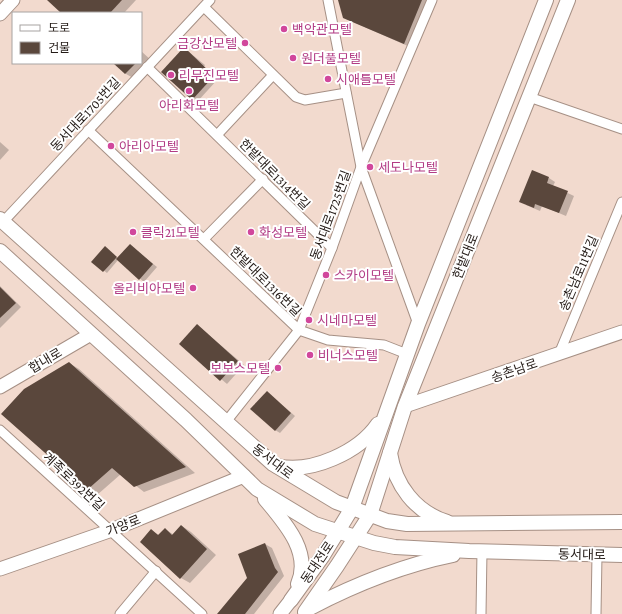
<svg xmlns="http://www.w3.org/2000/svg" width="622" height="614" font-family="'Crimson Pro','Noto Sans KR',serif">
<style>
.shadow{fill:#0003}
.building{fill:#5a473c}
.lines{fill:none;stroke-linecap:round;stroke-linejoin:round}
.street-casing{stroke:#a69085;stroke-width:11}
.secondary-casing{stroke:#a69085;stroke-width:15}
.primary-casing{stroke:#a69085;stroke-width:16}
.street{stroke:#fff;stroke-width:9}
.secondary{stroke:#fff;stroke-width:13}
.primary{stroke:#fff;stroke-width:14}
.hotel-dot{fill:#d1479c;stroke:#fff;stroke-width:1.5}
.labels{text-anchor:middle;stroke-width:4;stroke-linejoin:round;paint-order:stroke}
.hotel-label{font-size:13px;fill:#b23c85;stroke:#fff;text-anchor:start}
.street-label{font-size:13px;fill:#231a16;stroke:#fff}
</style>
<rect width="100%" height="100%" fill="#f2dace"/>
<g class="shadow">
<polygon points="49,0 136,0 124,13 62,13"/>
<polygon points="339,0 430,0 410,47 344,18"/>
<polygon points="184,48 205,65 204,67 218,79 197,102 162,72"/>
<polygon points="141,51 152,61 135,79 126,74 115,63 141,63"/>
<polygon points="0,142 9,150 0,160"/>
<polygon points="549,178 555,182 553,186 574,196 566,216 542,206 540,211 526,205"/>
<polygon points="130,245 157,267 144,282 118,260 107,273 93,262 112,255 117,258"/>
<polygon points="0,286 21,307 0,328"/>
<polygon points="197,325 244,365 227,384 180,344"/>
<polygon points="69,363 79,369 195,473 144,492 121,474 97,495 88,489"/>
<polygon points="267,392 295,416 280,433 275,430"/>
<polygon points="182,526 191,532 216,555 190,583 181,578 152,531 159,535 165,529 174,535"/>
<polygon points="265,544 272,548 284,576 254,614 219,614 248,578"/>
</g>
<g class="building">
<polygon points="47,0 122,0 110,13 61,13"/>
<polygon points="338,0 422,0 404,44 343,18"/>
<polygon points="184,47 214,76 192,100 161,72"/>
<polygon points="113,63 136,63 125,74"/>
<polygon points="532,170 549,177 547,183 568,191 559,213 535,204 534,208 519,202"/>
<polygon points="130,244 153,264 139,280 116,259"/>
<polygon points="105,246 117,257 103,272 91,262"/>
<polygon points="0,287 16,303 0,318"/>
<polygon points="197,324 238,361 220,381 179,344"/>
<polygon points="69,362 186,467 134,487 112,468 87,490 1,414 24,389"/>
<polygon points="267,391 291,413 275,431 250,409"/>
<polygon points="181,525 207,549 180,579 140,542 151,529 158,535 165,528 172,535"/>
<polygon points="265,543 275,568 278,572 245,614 217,614 247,578 238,554"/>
</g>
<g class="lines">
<defs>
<g id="street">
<polyline points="328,0 361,167 418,324"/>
<polyline points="204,7 296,97 305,100 346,93"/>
<polyline points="147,67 332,248"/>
<polyline points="529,97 622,129"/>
<polyline points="88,130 299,330 328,340 384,345 407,354"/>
<polyline points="217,135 273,75"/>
<polyline points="3,222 210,0"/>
<polyline points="204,239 263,179"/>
<polyline points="559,354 622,202"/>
<polyline points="225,423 299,330 332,248 361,167 432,0"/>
<polyline points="0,430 202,614"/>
<polyline points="120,614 156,571"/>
<polyline points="481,614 482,551"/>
<polyline points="596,614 597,555"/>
</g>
<g id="secondary">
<polyline points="0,14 13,0"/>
<polyline points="0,387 91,334"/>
<polyline points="405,406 622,332"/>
<polyline points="0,569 109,531 244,476"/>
<polyline points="280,614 291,600"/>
</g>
<g id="primary">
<polyline points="0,219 273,464 336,502 387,521 407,524 622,522"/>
<polyline points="0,251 186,420 257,489 315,524 374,543 395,547 469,551 622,555"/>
<path d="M 390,453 C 395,485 415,512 447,522"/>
<path d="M 277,466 C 311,474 359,452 378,424"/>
<path d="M 265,499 C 284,522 312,552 298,584"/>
<polyline points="291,600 322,557 352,508 418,324 546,0"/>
<path d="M 310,608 C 354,585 404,565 453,555"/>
<polyline points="305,612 337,566 370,515 405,406 568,0"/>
</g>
</defs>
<use href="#street" class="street-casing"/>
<use href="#secondary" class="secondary-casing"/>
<use href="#primary" class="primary-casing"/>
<use href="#street" class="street"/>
<use href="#secondary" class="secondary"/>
<use href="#primary" class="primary"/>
</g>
<g class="hotel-dot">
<circle cx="284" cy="29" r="4"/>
<circle cx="245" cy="43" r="4"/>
<circle cx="293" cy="58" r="4"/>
<circle cx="171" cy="75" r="4"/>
<circle cx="328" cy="79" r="4"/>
<circle cx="189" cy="91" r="4"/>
<circle cx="111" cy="146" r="4"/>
<circle cx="370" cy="167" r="4"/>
<circle cx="133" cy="232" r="4"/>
<circle cx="251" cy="232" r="4"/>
<circle cx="326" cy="275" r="4"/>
<circle cx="193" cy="288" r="4"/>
<circle cx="309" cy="320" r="4"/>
<circle cx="310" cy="355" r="4"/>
<circle cx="278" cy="368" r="4"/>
</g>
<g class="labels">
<g class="hotel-label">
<text x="292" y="34">백악관모텔</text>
<text x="237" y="48" text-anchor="end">금강산모텔</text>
<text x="301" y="63">원더풀모텔</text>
<text x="179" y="80">리무진모텔</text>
<text x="336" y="84">시애틀모텔</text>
<text x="189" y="110" text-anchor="middle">아리화모텔</text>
<text x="119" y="151">아리아모텔</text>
<text x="378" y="172">세도나모텔</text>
<text x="141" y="237">클릭21모텔</text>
<text x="259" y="237">화성모텔</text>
<text x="334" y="280">스카이모텔</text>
<text x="185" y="293" text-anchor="end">올리비아모텔</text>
<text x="317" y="325">시네마모텔</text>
<text x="318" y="360">비너스모텔</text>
<text x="270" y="373" text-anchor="end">보보스모텔</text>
</g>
<g class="street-label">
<text transform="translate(85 114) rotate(-47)" y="5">동서대로1705번길</text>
<text transform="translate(275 174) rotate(45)" y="5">한밭대로1314번길</text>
<text transform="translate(330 215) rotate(-70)" y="5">동서대로1725번길</text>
<text transform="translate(465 256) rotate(-68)" y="5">한밭대로</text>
<text transform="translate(578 273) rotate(-67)" y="5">송촌남로11번길</text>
<text transform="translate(266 281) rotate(44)" y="5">한밭대로1316번길</text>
<text transform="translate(45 360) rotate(-31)" y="5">합내로</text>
<text transform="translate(514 370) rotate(-19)" y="5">송촌남로</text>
<text transform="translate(273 461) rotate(37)" y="5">동서대로</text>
<text transform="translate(74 481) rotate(43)" y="5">계족로392번길</text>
<text transform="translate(123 525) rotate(-22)" y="5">가양로</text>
<text transform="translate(582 554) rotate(1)" y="5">동서대로</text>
<text transform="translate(317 562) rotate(-56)" y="5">동대전로</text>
</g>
</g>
<rect x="12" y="12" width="130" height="52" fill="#ffffff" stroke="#a7a3a2"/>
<rect x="20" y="25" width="20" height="6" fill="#ffffff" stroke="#a7a3a2"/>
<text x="48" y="32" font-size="12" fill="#231a16">도로</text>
<rect x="20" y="42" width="20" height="12" fill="#5a473c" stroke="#a7a3a2"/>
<text x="48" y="52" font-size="12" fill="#231a16">건물</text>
</svg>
